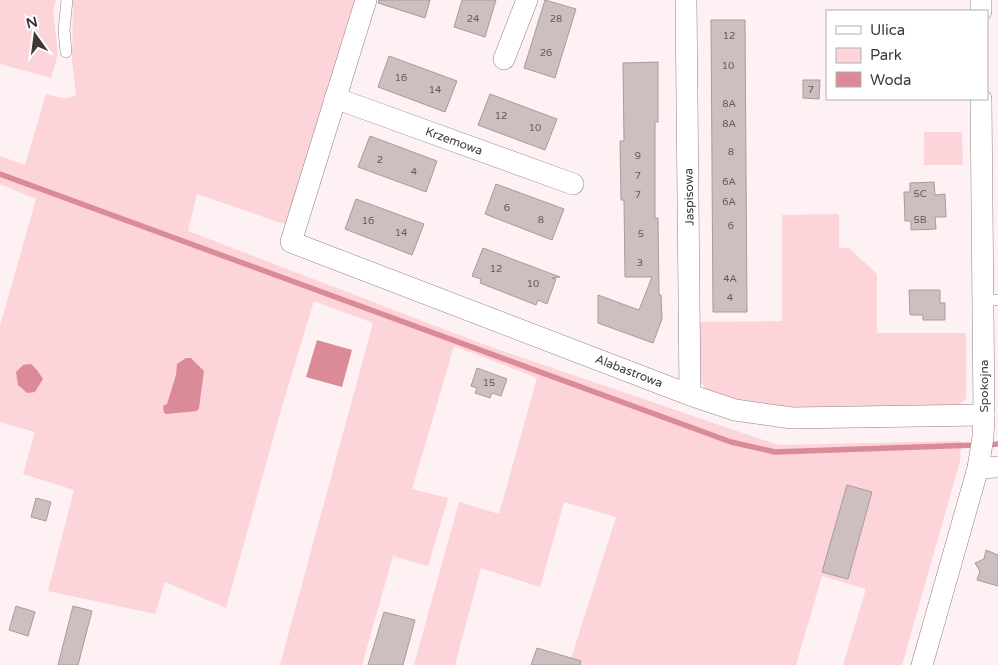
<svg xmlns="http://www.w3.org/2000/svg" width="998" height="665" font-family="'Varela Round',sans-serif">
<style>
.green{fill:#fcd4d9}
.water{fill:#db8b98}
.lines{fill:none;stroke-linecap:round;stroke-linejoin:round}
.stream{stroke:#db8b98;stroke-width:5.5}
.building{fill:#cdbebf;stroke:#a99a9c}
.lane-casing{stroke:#908284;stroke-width:12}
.street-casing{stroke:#908284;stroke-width:22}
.lane{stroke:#fff;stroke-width:11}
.street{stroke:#fff;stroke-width:21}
.labels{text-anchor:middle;stroke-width:4;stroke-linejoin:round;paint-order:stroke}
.number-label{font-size:10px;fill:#625a5a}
.street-label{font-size:12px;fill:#3e3839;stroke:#fff}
</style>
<rect width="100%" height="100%" fill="#fef1f3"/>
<g class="green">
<polygon points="0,0 56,0 53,10 58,54 51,78 0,64"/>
<path d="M 73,0 L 356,0 L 287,225 L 197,194 L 188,231 L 488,346 L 778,445 L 961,441 L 960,461 L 902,665 L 843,665 L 866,589 L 822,576 L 796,665 L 569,665 L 616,517 L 564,502 L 540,587 L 481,568 L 455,665 L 414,665 L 459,502 L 499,514 L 537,378 L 454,346 L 412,489 L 448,498 L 428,566 L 393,556 L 362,665 L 280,665 L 373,323 L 314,301 L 283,403 L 226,608 L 165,582 L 155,614 L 48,591 L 74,490 L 23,474 L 35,432 L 0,422 L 0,326 L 36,199 L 0,184 L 0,156 L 25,165 L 46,94 C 55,96 68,102 76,94 L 72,62 Z"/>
<polygon points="924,132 962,132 963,165 924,165"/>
<polygon points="839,214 839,248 849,248 877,274 877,333 966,333 966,399 952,410 783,408 727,397 706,389 697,377 697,322 782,321 782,215"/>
</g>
<g class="water">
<polygon points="317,340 352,350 342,387 306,377"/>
<polygon points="186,358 191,358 204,371 199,408 197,411 167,414 164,413 163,406 167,404 176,375 177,364"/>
<polygon points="31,364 37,370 43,379 35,392 27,393 18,385 16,372 23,365"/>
</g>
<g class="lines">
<g class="stream">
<polyline points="0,174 731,442 775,452 976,445"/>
<polyline points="986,445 998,444"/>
</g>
</g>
<g class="building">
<polygon points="379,0 430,0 425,18 378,3"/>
<polygon points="462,0 496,0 485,37 454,27"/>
<polygon points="545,0 576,9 555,78 524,68"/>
<polygon points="711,20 745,20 747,312 713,312"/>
<polygon points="389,56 457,81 445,112 378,87"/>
<polygon points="658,62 658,122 655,122 655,218 658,218 659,295 661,295 662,319 653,343 598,323 598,295 639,310 652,277 625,277 624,200 621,200 620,141 624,141 623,63"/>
<polygon points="803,80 820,80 819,99 803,98"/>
<polygon points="490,94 557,119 545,150 478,125"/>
<polygon points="370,136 437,161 426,192 358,167"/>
<polygon points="934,182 935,195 945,194 946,217 935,217 936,229 911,230 911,221 905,221 904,192 910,192 910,183"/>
<polygon points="496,184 564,209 552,240 485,214"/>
<polygon points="356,199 424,224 412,255 345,229"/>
<polygon points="483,248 560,277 552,278 556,279 547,304 538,300 536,305 480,283 481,279 472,276"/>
<polygon points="909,290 940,290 940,303 945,303 945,320 923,320 923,315 910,315"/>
<polygon points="477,368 507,379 501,396 492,393 490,398 475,393 477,388 471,386"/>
<polygon points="847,485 872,492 848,579 822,572"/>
<polygon points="36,498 51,502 46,521 31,517"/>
<polygon points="986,550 998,555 998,586 977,580 980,571 975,563 984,559"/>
<polygon points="16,606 35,612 28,636 9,630"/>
<polygon points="73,606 92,611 78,665 58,665"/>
<polygon points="384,612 415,620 403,665 368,665"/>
<polygon points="537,648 581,661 580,665 531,665"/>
</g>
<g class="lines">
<defs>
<g id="lane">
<polyline points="66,52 64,30 67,0"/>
<polyline points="984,300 998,300"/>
</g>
<g id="street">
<polyline points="366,0 291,242 690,395 735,410 792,418 984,415"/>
<polyline points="686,0 690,395"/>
<polyline points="981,0 981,11"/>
<polyline points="504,59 527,0"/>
<polyline points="335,98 573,184"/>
<polyline points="978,468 998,467"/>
<polyline points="922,665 978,468 983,437 984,415 981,99"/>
</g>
</defs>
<use href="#lane" class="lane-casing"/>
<use href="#street" class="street-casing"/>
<use href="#lane" class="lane"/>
<use href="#street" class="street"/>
</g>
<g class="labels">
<g class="number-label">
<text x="473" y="22">24</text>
<text x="556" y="22">28</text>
<text x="729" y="39">12</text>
<text x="546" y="56">26</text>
<text x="728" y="69">10</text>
<text x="401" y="81">16</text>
<text x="435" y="93">14</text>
<text x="811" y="93">7</text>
<text x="729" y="107">8A</text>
<text x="501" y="119">12</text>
<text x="729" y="127">8A</text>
<text x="535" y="131">10</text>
<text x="731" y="155">8</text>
<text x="638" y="159">9</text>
<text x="380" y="163">2</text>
<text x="414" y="175">4</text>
<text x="638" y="179">7</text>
<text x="729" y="185">6A</text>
<text x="920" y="197">5C</text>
<text x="638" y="198">7</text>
<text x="729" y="205">6A</text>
<text x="507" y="211">6</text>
<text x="541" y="223">8</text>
<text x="920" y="223">5B</text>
<text x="368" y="224">16</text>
<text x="731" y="229">6</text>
<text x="401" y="236">14</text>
<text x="641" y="237">5</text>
<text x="640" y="266">3</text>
<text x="496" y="272">12</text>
<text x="730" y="282">4A</text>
<text x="533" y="287">10</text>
<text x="730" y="301">4</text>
<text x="489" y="386">15</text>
</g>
<g class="street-label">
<text transform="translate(454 141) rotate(20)" y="4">Krzemowa</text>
<text transform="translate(689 197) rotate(-91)" y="4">Jaspisowa</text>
<text transform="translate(629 371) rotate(21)" y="4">Alabastrowa</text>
<text transform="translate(984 386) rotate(-90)" y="4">Spokojna</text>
</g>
</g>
<rect x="826" y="10" width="162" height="90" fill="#ffffff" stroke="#b2afb0"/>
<rect x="836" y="26" width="25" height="8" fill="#ffffff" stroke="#b2afb0"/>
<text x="870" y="35" font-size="15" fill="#3e3839">Ulica</text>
<rect x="836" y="48" width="25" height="15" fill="#fcd4d9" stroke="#b2afb0"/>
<text x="870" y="60" font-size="15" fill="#3e3839">Park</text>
<rect x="836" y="72" width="25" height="15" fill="#db8b98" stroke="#b2afb0"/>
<text x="870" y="85" font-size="15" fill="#3e3839">Woda</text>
<g transform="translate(35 35) rotate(346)" stroke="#ffffff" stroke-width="4" paint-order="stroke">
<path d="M0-4L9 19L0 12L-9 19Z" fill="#3e3839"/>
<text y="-8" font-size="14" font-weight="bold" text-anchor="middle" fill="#3e3839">N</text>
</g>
</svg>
